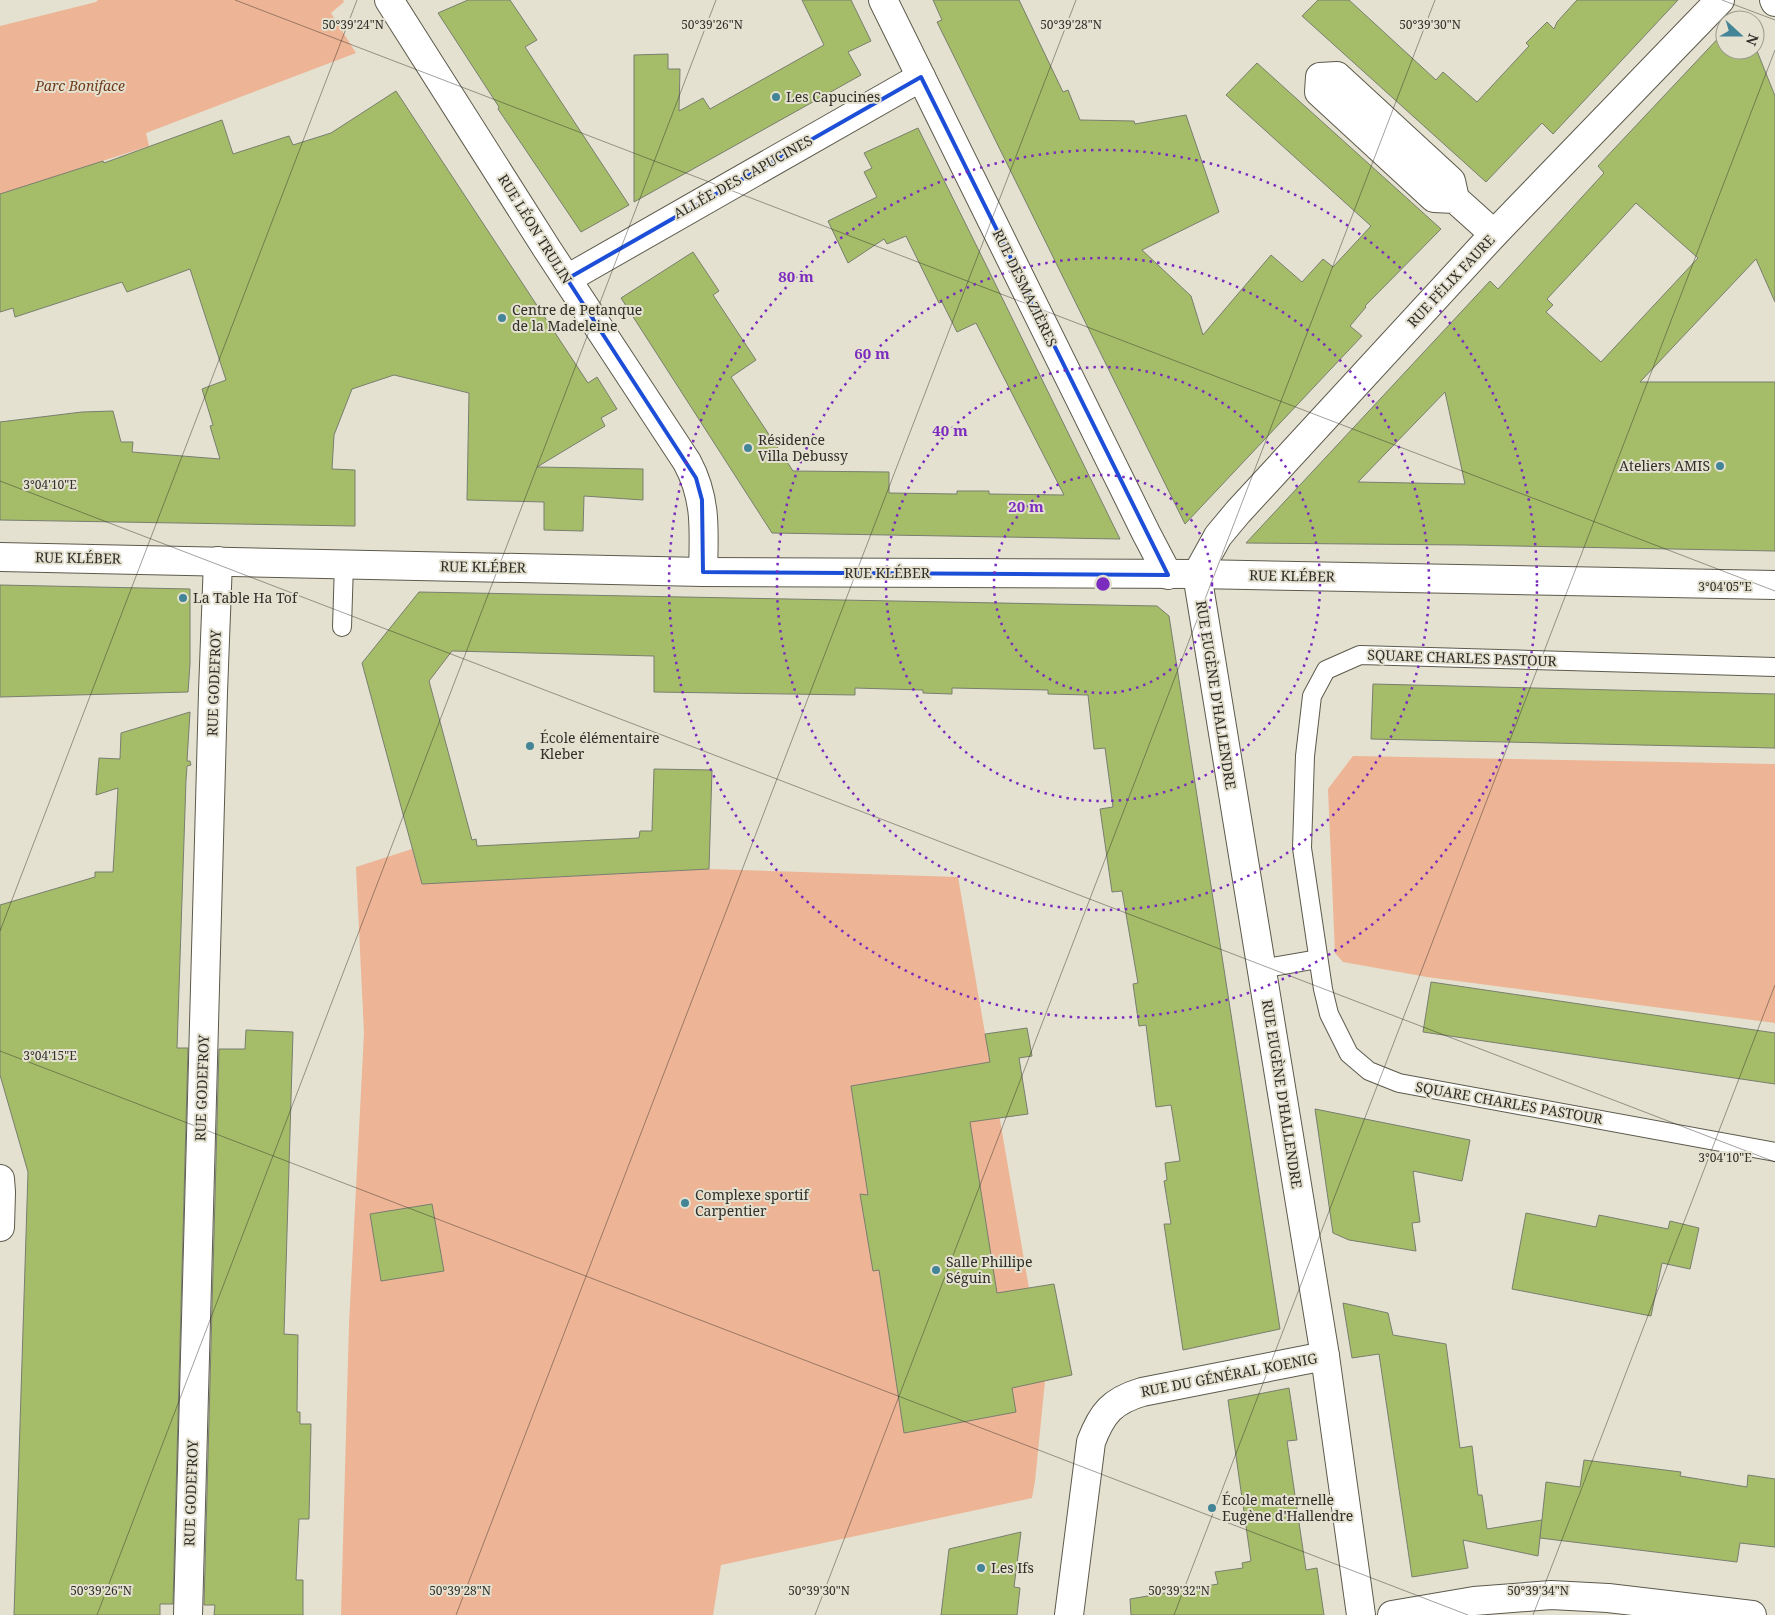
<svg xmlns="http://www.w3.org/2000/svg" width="1775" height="1615" font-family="'Noto Serif',serif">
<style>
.green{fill:#edb495}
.building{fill:#a5bd68;stroke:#797e6f;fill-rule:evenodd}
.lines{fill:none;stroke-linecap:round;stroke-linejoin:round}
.lane-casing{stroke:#5d5a4c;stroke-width:20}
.street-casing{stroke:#5d5a4c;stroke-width:30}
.lane{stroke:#fff;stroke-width:18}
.street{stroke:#fff;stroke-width:28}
.marked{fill:none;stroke:#1d4ed8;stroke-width:4;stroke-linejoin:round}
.ticks{fill:none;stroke:#302f29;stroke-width:1;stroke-opacity:0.45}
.ring{fill:none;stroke:#7b2cbf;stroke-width:2.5;stroke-dasharray:2.5 5}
.poi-dot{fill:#438496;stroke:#e4e1d0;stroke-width:2}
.labels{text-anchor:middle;stroke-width:4;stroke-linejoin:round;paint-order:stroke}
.park-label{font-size:14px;font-style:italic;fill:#703b1b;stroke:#e4e1d0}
.poi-label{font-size:14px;fill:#302f29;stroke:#e4e1d0;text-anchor:start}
.street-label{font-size:14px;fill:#302f29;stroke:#e4e1d0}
.ticks-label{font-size:12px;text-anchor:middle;fill:#302f29;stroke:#e4e1d0;stroke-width:4;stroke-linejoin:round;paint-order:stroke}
.centre{fill:#7b2cbf;stroke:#e4e1d0;stroke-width:2.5}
.ring-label{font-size:15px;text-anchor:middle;font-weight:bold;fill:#7b2cbf;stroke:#e4e1d0;stroke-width:4;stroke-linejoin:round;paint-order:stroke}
</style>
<rect width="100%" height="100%" fill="#e4e1d0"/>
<g class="green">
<polygon points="98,0 343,0 344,2 331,13 356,53 146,133 149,146 0,194 0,26 96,2"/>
<polygon points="1353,756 1775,764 1775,1023 1427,977 1343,962 1335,953 1328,789"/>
<polygon points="412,849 422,884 709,869 958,877 1045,1381 1035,1481 1032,1498 721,1565 713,1615 341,1615 349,1324 364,1033 356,867"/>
</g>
<g class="building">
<polygon points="468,0 510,0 537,40 525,47 629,205 581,232 498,109 499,107 438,13"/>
<polygon points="802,0 851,0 871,41 848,52 861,75 634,202 634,55 668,54 668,69 680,69 679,111 703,98 710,109 824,45"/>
<polygon points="933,0 1019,0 1063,92 1068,90 1080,120 1134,121 1135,124 1186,115 1219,212 1142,250 1191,296 1203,335 1271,255 1302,282 1323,259 1333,267 1371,226 1226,95 1257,63 1441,229 1365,306 1366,307 1350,326 1362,336 1185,524 937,22 942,20"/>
<polygon points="1318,0 1349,0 1436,80 1443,72 1477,102 1529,46 1526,43 1547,22 1554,29 1557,22 1577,0 1678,0 1553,134 1542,123 1486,182 1302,16"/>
<path d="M 1725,31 L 1725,50 L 1755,50 L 1755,46 L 1775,96 L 1775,302 L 1756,259 L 1640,382 L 1775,382 L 1775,551 L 1464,545 L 1246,543 L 1490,281 L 1498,289 L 1604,173 L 1598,166 ZM 1636,203 L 1698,258 L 1601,362 L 1546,312 L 1553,305 L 1547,299 ZM 1445,392 L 1465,484 L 1358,482 Z"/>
<polygon points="396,91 588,383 597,377 617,409 601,418 605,426 537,467 643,469 643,500 584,496 583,531 544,530 544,502 467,500 469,393 394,375 352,389 334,435 332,469 355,470 355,526 0,520 0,422 82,412 113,411 121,442 133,442 132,452 220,459 210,426 213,425 202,389 226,380 190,269 127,292 122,282 15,317 13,308 0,312 0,194 103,161 104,163 222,120 233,154 289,136 293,145 331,133"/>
<polygon points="918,128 987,267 1120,539 772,533 621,298 693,252 719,291 713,295 756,360 731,377 793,471 889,472 889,493 957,494 957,491 989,491 989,494 1064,495 976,323 957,332 942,302 939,303 906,236 887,244 884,239 848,263 828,221 877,197 864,172 872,168 864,153"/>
<polygon points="0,585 190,589 190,664 188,692 0,697"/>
<polygon points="419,592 1157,606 1169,616 1280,1329 1183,1350 1164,1224 1171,1224 1164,1181 1167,1180 1165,1163 1180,1161 1171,1105 1156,1107 1146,1025 1139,1026 1133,984 1138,983 1122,891 1112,892 1100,809 1113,807 1105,748 1094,749 1088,695 1048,694 1048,690 952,688 952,694 923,693 923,690 855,688 855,695 654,692 654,656 452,651 429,681 472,840 476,839 477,846 639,838 640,831 652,831 654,769 712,770 709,869 422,884 362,663"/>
<polygon points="1373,684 1775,694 1775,748 1371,739"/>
<polygon points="190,712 187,761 190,761 191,765 187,766 186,780 177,1048 188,1048 173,1604 160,1604 160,1615 14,1615 28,1172 0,1075 0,905 95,877 95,872 113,872 118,788 96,795 99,758 120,759 121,733"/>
<polygon points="1431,982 1775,1033 1775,1084 1423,1032"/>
<polygon points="1027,1028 1032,1056 1019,1058 1028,1114 970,1122 997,1293 1054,1284 1072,1375 1012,1388 1016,1412 904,1433 879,1270 873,1271 860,1194 868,1195 851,1086 990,1062 985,1034"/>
<polygon points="246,1030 293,1032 284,1334 298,1335 297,1412 300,1412 300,1424 311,1424 309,1519 299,1519 296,1580 303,1580 303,1615 214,1615 215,1605 204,1605 219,1049 245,1049"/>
<polygon points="1315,1109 1470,1140 1462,1181 1413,1171 1420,1222 1412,1223 1416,1251 1349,1240 1333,1233"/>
<polygon points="432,1204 444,1271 381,1281 370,1214"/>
<polygon points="1526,1213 1596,1227 1599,1215 1668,1229 1670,1221 1699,1228 1690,1269 1662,1263 1651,1316 1512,1289"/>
<polygon points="1343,1303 1388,1313 1393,1335 1446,1344 1460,1448 1472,1446 1478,1495 1482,1495 1487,1529 1542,1520 1538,1556 1463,1540 1468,1568 1412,1577 1379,1354 1352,1358"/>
<polygon points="1289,1388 1297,1440 1287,1441 1306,1570 1317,1568 1324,1615 1131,1615 1130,1599 1218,1584 1215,1572 1243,1568 1242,1563 1251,1561 1228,1400"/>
<polygon points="1584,1460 1681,1472 1680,1476 1747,1487 1748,1475 1775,1479 1775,1547 1740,1543 1737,1562 1540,1538 1546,1482 1580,1487"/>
<polygon points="1021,1532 1014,1587 1020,1588 1017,1615 941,1615 949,1549"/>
</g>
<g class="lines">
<defs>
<g id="lane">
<polyline points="342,627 344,564"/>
<polyline points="1775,667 1360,655 1326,670 1312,696 1305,756 1302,848 1323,989 1329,1014 1349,1054 1369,1071 1399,1083 1775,1152"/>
<polyline points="1261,969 1318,959"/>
</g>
<g id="street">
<path d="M 389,0 L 547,249 L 687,462 C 707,499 704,531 703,572"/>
<polyline points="883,0 1146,533 1168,575"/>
<polyline points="1774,0 1775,2"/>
<polyline points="1455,199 1451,181 1337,76 1320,77 1319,92 1434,198 1455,199 1494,234"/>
<polyline points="567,279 921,77"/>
<polyline points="0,557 703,572 1197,574 1775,585"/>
<polyline points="1197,574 1325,1356 1361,1615"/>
<polyline points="1197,574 1218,536 1238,512 1494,234 1720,0"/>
<polyline points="0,1179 1,1192 0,1227"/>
<polyline points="188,1615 213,692 218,561"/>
<path d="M 1069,1615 L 1091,1442 C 1102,1413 1112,1401 1142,1392 L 1325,1356"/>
<polyline points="1392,1615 1474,1601 1551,1595 1608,1598 1752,1615"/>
</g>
</defs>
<use href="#lane" class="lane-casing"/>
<use href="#street" class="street-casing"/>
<use href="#lane" class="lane"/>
<use href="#street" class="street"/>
</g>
<path class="marked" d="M 921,77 L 1168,575 L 703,572 L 702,500 L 696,478 L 567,279 Z"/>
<path class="ticks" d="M 235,0 L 1775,591M 1722,0 L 1775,20M 0,481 L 1775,1162M 0,931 L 357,0M 0,1051 L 1468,1615M 97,1615 L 716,0M 456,1615 L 1076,0M 815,1615 L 1435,0M 1174,1615 L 1775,50M 1533,1615 L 1775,985"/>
<g class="ring">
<circle cx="1103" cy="584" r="109"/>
<circle cx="1103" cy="584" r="217"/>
<circle cx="1103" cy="584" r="326"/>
<circle cx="1103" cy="584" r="434"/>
</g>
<g class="poi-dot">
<circle cx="776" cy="97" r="5"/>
<circle cx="502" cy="318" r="5"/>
<circle cx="748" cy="448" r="5"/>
<circle cx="1720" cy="466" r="5"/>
<circle cx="183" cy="598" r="5"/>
<circle cx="530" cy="746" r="5"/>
<circle cx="685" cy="1203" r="5"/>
<circle cx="936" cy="1270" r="5"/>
<circle cx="1212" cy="1508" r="5"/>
<circle cx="981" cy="1568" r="5"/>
</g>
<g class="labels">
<g class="park-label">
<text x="80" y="91">Parc Boniface</text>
</g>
<g class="poi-label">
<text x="786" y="102">Les Capucines</text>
<text x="512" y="315">Centre de Petanque<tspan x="512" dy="16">de la Madeleine</tspan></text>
<text x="758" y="445">Résidence<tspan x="758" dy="16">Villa Debussy</tspan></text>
<text x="1710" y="471" text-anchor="end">Ateliers AMIS</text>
<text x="193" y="603">La Table Ha Tof</text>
<text x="540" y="743">École élémentaire<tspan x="540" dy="16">Kleber</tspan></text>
<text x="695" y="1200">Complexe sportif<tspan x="695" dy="16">Carpentier</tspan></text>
<text x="946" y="1267">Salle Phillipe<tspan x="946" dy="16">Séguin</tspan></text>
<text x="1222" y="1505">École maternelle<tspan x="1222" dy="16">Eugène d'Hallendre</tspan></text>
<text x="991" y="1573">Les Ifs</text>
</g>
<g class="street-label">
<text transform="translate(743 177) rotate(-29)" y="5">ALLÉE DES CAPUCINES</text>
<text transform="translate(535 229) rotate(58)" y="5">RUE LÉON TRULIN</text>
<text transform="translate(1451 281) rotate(-47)" y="5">RUE FÉLIX FAURE</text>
<text transform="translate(1025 288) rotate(64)" y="5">RUE DESMAZIÈRES</text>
<text transform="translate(78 558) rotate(1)" y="5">RUE KLÉBER</text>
<text transform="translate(483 567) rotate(1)" y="5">RUE KLÉBER</text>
<text x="887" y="578">RUE KLÉBER</text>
<text transform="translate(1292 576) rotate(1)" y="5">RUE KLÉBER</text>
<text transform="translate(1462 658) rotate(2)" y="5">SQUARE CHARLES PASTOUR</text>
<text transform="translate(214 683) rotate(-88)" y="5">RUE GODEFROY</text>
<text transform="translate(1216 695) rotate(81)" y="5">RUE EUGÈNE D'HALLENDRE</text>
<text transform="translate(202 1088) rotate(-88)" y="5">RUE GODEFROY</text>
<text transform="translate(1282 1094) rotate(81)" y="5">RUE EUGÈNE D'HALLENDRE</text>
<text transform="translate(1509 1103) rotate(10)" y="5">SQUARE CHARLES PASTOUR</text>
<text transform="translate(1229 1375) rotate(-11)" y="5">RUE DU GÉNÉRAL KOENIG</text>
<text transform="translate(191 1493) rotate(-88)" y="5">RUE GODEFROY</text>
</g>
</g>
<g class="ticks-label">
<text x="353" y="29">50°39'24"N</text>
<text x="712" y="29">50°39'26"N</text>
<text x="1071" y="29">50°39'28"N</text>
<text x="1430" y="29">50°39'30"N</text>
<text x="50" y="489">3°04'10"E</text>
<text x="1725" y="591">3°04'05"E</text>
<text x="50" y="1060">3°04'15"E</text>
<text x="1725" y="1162">3°04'10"E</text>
<text x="101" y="1595">50°39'26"N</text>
<text x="460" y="1595">50°39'28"N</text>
<text x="819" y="1595">50°39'30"N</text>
<text x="1179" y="1595">50°39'32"N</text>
<text x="1538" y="1595">50°39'34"N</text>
</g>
<circle cx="1103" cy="584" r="8" class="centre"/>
<g class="ring-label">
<text x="796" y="282">80 m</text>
<text x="872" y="359">60 m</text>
<text x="950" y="436">40 m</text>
<text x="1026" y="512">20 m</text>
</g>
<g transform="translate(1740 35) rotate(111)"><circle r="24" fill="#e4e1d0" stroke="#9c9a8d"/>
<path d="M0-4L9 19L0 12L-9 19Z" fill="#438496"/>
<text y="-8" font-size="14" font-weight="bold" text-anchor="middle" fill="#302f29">N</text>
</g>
</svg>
